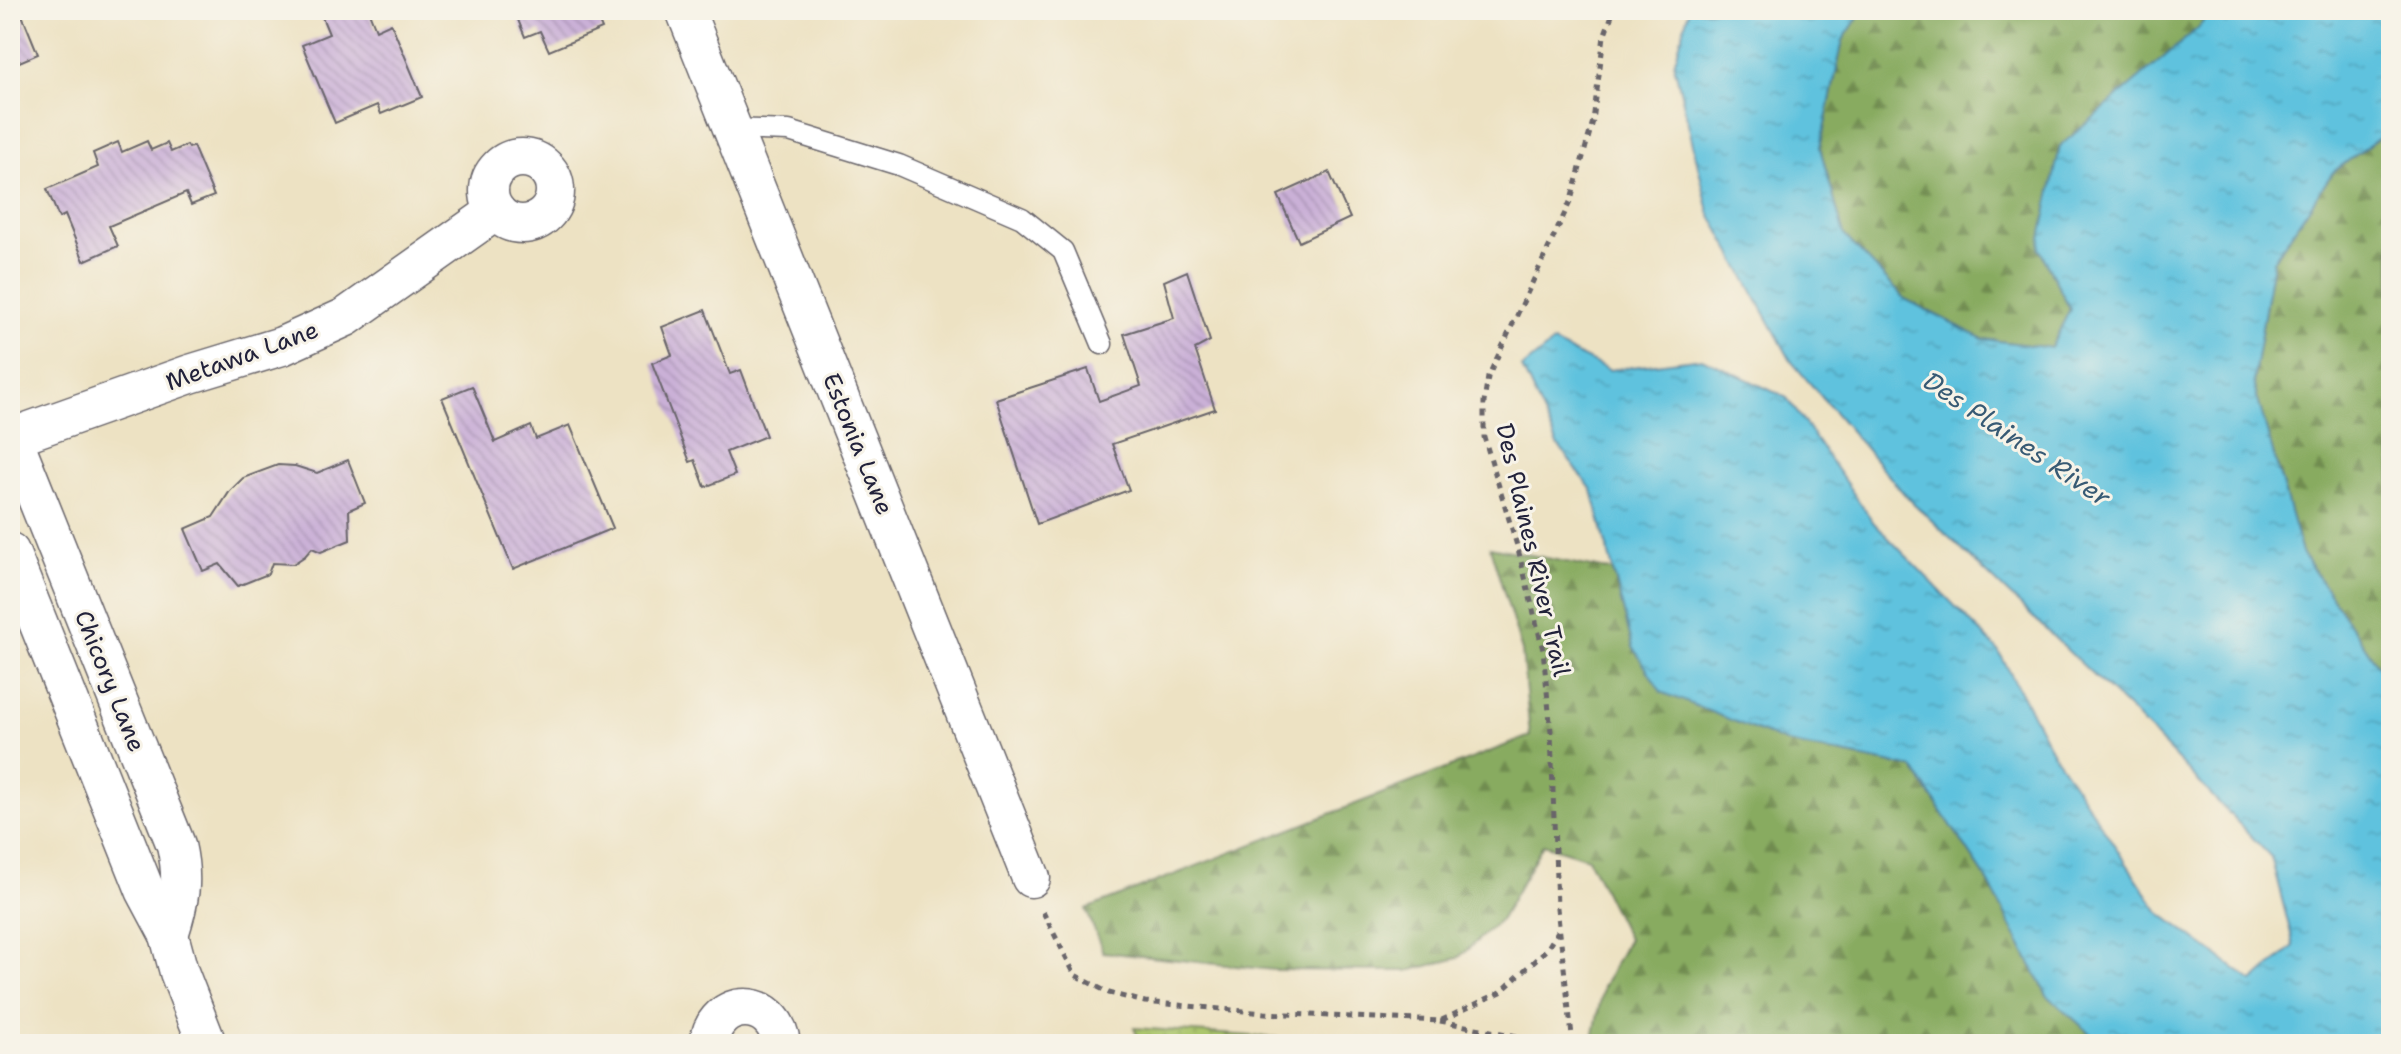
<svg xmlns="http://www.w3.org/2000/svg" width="2401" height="1054" font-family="'Shantell Sans',sans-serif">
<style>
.grass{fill:url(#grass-dots);stroke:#667454;stroke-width:2}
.forest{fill:url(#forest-firs);stroke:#55664e;stroke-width:2}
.water{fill:url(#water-ripples);stroke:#40728c;stroke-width:2}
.building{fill:url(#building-back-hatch)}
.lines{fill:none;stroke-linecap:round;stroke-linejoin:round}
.service-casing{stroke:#69656b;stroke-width:23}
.minor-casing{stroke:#69656b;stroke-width:41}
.path{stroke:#69656b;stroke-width:5;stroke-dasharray:6 6;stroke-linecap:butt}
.service{stroke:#fff;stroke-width:20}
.minor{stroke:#fff;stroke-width:38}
.labels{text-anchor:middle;stroke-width:6;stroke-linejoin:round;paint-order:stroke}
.street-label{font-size:24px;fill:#22223b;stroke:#f7f3e8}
.water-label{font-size:26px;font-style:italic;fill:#375a74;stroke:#f7f3e8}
</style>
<defs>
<pattern id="grass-dots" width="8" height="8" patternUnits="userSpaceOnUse" patternTransform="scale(2)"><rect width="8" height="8" fill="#abc66c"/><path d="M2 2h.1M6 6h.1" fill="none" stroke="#93aa5e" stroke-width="1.8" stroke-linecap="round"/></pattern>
<pattern id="forest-firs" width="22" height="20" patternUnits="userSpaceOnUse" patternTransform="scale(2)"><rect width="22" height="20" fill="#88ab60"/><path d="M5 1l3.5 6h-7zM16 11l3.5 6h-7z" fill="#6f8b50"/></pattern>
<pattern id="water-ripples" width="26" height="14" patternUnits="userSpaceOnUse" patternTransform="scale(2)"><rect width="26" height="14" fill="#5fc2de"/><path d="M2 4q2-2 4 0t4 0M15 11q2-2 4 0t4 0" fill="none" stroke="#52a6bf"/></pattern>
<pattern id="building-back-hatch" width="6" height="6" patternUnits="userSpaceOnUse" patternTransform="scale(2)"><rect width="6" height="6" fill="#cab0d7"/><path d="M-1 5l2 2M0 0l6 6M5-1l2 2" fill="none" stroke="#ad97b9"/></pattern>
</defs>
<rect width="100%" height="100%" fill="#f7f3e8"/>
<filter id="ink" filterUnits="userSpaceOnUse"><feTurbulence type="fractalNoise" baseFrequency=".0125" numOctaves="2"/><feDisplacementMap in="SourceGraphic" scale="16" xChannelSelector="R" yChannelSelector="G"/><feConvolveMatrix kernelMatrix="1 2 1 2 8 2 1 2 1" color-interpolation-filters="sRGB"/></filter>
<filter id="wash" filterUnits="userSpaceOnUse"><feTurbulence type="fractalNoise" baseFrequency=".006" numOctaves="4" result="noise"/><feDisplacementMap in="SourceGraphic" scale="32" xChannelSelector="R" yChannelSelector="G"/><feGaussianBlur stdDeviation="1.8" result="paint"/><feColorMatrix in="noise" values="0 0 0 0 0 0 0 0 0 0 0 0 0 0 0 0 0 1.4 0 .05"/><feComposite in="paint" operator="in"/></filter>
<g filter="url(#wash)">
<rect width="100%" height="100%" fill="#ede2c3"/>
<polygon class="grass" points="1134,1028 1366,1044 1141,1044"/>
<g class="forest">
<polygon points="1863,10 2212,10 2039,248 2070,309 2051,348 1983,339 1905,299 1844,235 1820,148 1843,40"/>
<polygon points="2391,129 2391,685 2302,553 2253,383 2273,261 2333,172"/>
<polygon points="1490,547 1613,571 1633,647 1788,743 1913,768 1986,878 2047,995 2102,1044 1592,1044 1603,987 1628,939 1588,858 1543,844 1501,919 1458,958 1408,971 1274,970 1103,952 1086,909 1530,736 1522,651"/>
</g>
<polygon class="water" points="1689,10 1863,10 1843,40 1820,148 1844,235 1905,299 1983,339 2051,348 2070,309 2039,248 2060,146 2198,28 2212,10 2391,10 2391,129 2333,172 2273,261 2253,383 2302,553 2391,685 2391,1044 2102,1044 2047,995 1986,878 1913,768 1788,743 1661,692 1633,647 1592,490 1558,445 1522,368 1553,343 1609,370 1702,358 1787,398 1874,523 1998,650 2053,753 2159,912 2253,982 2294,946 2271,857 2129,709 1906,496 1791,361 1709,212 1674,64"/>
<g id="blocks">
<g class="building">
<polygon points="10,10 20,10 38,54 10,66"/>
<polygon points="339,10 368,10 376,30 391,23 422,97 381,114 377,105 335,123 302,45 329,34 322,17"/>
<polygon points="514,10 594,10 602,29 549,51 540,31 525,37"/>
<rect x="1262" y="10" width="62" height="5"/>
<polygon points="147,141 151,150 167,143 171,152 187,145 189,148 193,146 214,196 191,205 186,193 109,226 118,246 84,261 65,215 59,218 47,189 98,167 93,153 118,142 122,152"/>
<polygon points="1329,172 1350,218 1299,242 1278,195"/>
<polygon points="1187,271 1210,341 1195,349 1215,409 1112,444 1129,490 1037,524 996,399 1088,369 1099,401 1141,386 1124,334 1174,318 1164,281"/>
<polygon points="705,310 730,374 741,370 766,436 726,452 735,475 705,487 695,460 690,462 652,363 672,355 662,327"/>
<polygon points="472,386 495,442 531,426 536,439 570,425 613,528 513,569 442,398"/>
<polygon points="348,460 365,503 349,510 350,540 321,552 312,548 305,556 293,564 272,563 268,574 238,586 220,564 203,571 185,529 213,517 230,491 243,478 278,465 295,466 317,473"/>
</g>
</g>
</g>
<g filter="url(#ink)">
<use href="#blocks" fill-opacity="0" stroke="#69656b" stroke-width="2"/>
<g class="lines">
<defs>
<polyline id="service" points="732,129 789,131 899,165 1022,218 1063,251 1102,344"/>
<g id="minor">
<polyline points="685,10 1031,878"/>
<circle cx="522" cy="191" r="33"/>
<path d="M 10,431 L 176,845 C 184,880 180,901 169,935"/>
<polyline points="10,438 190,374 282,346 346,317 496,211"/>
<polyline points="10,552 145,890 169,935 179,972 207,1044"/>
<path d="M 709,1044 C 714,996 776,996 781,1044"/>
</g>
</defs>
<use href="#service" class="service-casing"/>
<use href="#minor" class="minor-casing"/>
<g class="path">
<polyline points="1043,912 1075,975 1109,993 1145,1002 1265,1013 1440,1021 1501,992 1547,949 1558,931"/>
<polyline points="1440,1021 1522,1037 1535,1044"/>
<polyline points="1573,1044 1557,908 1551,732 1543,650 1518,549 1484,437 1484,402 1488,377 1571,200 1593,121 1604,36 1614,10"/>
</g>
<use href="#service" class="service"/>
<use href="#minor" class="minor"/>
</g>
</g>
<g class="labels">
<g class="street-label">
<text transform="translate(242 356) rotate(-20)" y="8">Metawa Lane</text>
<text transform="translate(858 444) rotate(68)" y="8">Estonia Lane</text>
<text transform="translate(1533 550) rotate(77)" y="8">Des Plaines River Trail</text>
<text transform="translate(110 681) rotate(68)" y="8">Chicory Lane</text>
</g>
<g class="water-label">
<text transform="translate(2017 439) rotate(34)" y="9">Des Plaines River</text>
</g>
</g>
<rect width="2401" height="1054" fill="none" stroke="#f7f3e8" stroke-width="40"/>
</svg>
